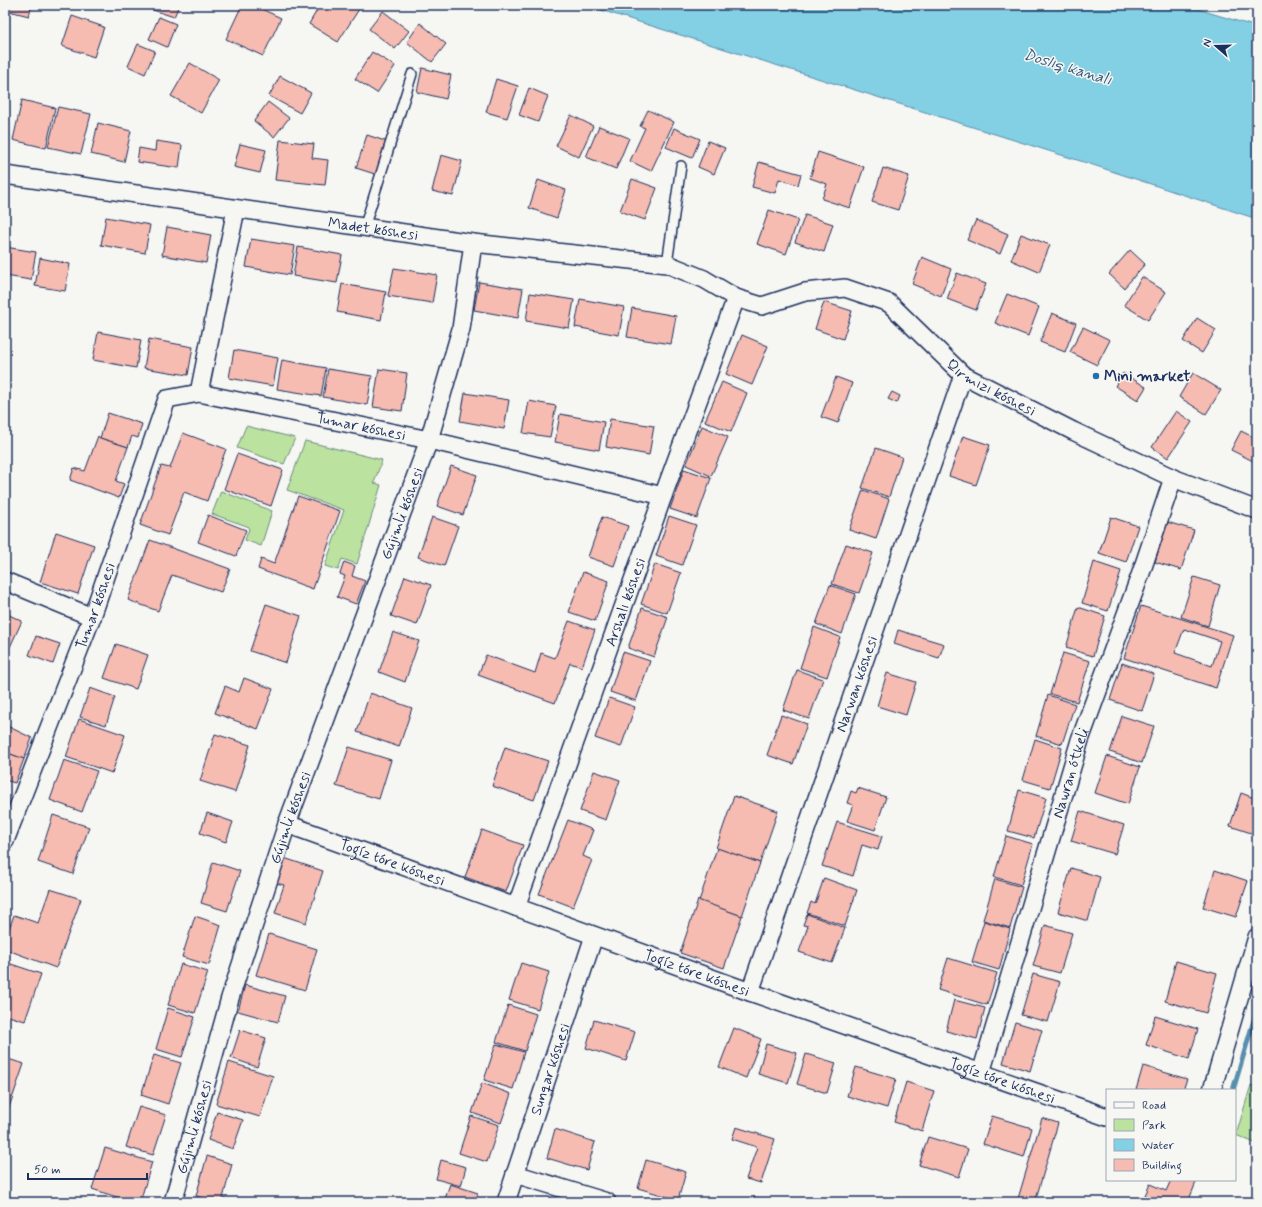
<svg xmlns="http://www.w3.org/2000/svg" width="1262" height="1207" font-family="Mynerve,sans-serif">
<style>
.green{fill:#bbe39f;stroke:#6b897e}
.water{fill:#83cfe3;stroke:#598fae}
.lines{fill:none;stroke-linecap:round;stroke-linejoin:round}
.stream{stroke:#598fae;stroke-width:5}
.building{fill:#f6bbb1;stroke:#1b2f5e;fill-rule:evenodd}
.lane-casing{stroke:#1b2f5e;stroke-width:12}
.street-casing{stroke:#1b2f5e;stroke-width:20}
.lane{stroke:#f6f6f2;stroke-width:9}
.street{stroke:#f6f6f2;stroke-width:17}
.poi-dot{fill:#1f6fb2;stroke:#f6f6f2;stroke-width:1.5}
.labels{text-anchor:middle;stroke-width:3;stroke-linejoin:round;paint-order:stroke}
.street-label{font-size:15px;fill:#1b2f5e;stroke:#f6f6f2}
.poi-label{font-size:15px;font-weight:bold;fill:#1b2f5e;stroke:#f6f6f2;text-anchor:start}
.water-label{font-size:16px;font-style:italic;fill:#35577f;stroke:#f6f6f2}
</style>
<rect width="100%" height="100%" fill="#f6f6f2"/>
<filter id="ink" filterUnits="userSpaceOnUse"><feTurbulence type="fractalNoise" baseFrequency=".025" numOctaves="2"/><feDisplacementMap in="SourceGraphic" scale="8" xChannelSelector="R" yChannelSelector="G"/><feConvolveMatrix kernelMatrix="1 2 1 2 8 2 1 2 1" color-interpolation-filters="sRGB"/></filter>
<g filter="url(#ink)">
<g class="green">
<polygon points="246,426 295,438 284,464 237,448"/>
<polygon points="305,441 382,460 374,483 381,485 357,564 342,559 338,570 325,566 344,510 287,490"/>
<polygon points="221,491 272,511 261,546 245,540 249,529 247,526 212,514"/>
<polygon points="1251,1085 1257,1087 1257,1144 1236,1135"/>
</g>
<polygon class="water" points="585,5 1184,5 1257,27 1257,219 1090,164"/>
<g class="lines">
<polyline class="stream" points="1233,1090 1257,1010"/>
</g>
<g class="building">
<polygon points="5,5 32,5 29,16 5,10"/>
<polygon points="154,5 179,5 174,17 153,10"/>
<polygon points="242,5 253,5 281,18 263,56 226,39"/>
<polygon points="320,5 353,5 359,9 338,42 309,24"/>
<polygon points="383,11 409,31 395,49 369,29"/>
<polygon points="72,16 104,27 94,57 62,46"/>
<polygon points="159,17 176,24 167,47 149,39"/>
<polygon points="420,23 446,44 432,62 407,42"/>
<polygon points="138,44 155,51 145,74 128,66"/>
<polygon points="372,52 395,66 377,93 355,79"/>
<polygon points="190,63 219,80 201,113 171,96"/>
<polygon points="422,68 451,75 446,99 417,92"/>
<polygon points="280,76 311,93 300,113 269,96"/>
<polygon points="496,79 518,86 507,118 486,112"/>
<polygon points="529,88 548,96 538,122 519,115"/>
<polygon points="22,100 55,108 46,148 13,140"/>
<polygon points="268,102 289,118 274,137 254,121"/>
<polygon points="58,107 91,114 81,154 48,147"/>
<polygon points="648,110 674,122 651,171 630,161 645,128 640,126"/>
<polygon points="571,115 593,126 579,157 556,146"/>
<polygon points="98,123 131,131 124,162 91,154"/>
<polygon points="599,126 629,138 616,169 586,157"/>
<polygon points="674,128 700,139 692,158 666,147"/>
<polygon points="367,135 388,142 378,175 356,168"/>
<polygon points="280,140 314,144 312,158 328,160 325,185 275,180"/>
<polygon points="156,141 182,145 179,168 137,162 139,148 155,151"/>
<polygon points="708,141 725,148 714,174 698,167"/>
<polygon points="240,144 266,150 260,173 234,167"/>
<polygon points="818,152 864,167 850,208 822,199 827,184 810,178"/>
<polygon points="441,155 462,161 453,196 432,191"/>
<polygon points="759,162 801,174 798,185 779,179 775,193 752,187"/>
<polygon points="883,168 909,176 898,210 872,202"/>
<polygon points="632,179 657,188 645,220 620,211"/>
<polygon points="538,180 566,190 557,218 529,208"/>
<polygon points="769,210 798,220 786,254 757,244"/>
<polygon points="805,215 833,224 824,252 795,242"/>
<polygon points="106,217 150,225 145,253 101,245"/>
<polygon points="976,220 1008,234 1000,254 967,240"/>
<polygon points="167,227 211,235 206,263 162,255"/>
<polygon points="1021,234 1050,245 1039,272 1011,260"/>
<polygon points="251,239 295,246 290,275 246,267"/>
<polygon points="5,247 36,252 31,280 5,276"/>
<polygon points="298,247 342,255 337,283 293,276"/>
<polygon points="1130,250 1145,264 1124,288 1109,274"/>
<polygon points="922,257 951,269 941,296 912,284"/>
<polygon points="40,258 70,264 65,291 35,286"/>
<polygon points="394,268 437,275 432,303 388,296"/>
<polygon points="957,273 986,284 976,310 947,299"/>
<polygon points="1142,277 1166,292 1148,320 1124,305"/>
<polygon points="479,282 523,289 518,318 474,310"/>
<polygon points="342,284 386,292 381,320 337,312"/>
<polygon points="530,293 574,300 569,328 526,321"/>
<polygon points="1007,294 1039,307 1028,336 995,323"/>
<polygon points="580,299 624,307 619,335 575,327"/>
<polygon points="824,302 852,311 843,339 815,329"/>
<polygon points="632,308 676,316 671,344 627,337"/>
<polygon points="1052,313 1076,323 1065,352 1040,342"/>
<polygon points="1197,318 1216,330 1202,353 1183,341"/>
<polygon points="1083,327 1110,340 1097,365 1070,352"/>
<polygon points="98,332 141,340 136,368 93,360"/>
<polygon points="742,335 768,346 752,385 726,374"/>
<polygon points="149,339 193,347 188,375 144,368"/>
<polygon points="234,350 278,358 273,386 229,378"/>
<polygon points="282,360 326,368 321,396 277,389"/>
<polygon points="328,369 372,376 367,405 323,397"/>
<polygon points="379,369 407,373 402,411 373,407"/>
<polygon points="1123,373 1146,387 1138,400 1115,386"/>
<polygon points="1193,373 1221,390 1206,414 1179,397"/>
<polygon points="836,377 852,383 838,423 821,417"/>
<polygon points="722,382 747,393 731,432 705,421"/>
<polygon points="892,392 900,396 897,403 888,399"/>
<polygon points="465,393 509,400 504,429 460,421"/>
<polygon points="529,401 556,406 550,437 523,433"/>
<polygon points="1176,411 1192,422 1168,458 1152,447"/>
<polygon points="108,413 142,424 138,438 132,436 128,447 100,438"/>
<polygon points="560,414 604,422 599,450 555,442"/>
<polygon points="610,419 654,426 649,455 606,447"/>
<polygon points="702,426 728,437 711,476 686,465"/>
<polygon points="1241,431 1257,439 1254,446 1257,447 1257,463 1231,450"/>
<polygon points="183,433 226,449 207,501 184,492 168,535 140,525 161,466 170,468"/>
<polygon points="98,436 100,438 128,447 116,481 124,484 119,498 70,480 74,468 85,471"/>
<polygon points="963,436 990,445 976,485 949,476"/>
<polygon points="876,448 902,457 889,497 862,488"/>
<polygon points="237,454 283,470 271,506 224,489"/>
<polygon points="451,466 477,475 463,515 437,506"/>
<polygon points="684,469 711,478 697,518 670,509"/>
<polygon points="863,490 889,499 876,539 849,530"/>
<polygon points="298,496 340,511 313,589 258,569 261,559 274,564"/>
<polygon points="208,515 246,530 236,556 198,542"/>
<polygon points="669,516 696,525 682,565 656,556"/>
<polygon points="432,517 458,526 444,566 418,557"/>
<polygon points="602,517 628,526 614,566 588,557"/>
<polygon points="1111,517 1138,526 1126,562 1099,553"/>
<polygon points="1167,522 1194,530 1181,570 1155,562"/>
<polygon points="56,532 94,545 78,594 40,582"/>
<polygon points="150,540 230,569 221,592 172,575 158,611 128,600"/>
<polygon points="846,544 873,553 859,593 832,584"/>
<polygon points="344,562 355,566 352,576 365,581 356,604 337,597 345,576 340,574"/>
<polygon points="1094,562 1121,571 1108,611 1082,603"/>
<polygon points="655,564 681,573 667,613 641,604"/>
<polygon points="583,572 609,581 595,621 569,612"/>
<polygon points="405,576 431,585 417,625 391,616"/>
<polygon points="1194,577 1220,585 1208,626 1181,617"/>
<polygon points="830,585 856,594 842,634 816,624"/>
<polygon points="266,604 301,616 286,663 250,651"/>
<path d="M 1141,606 L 1233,635 L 1216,688 L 1124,658 ZM 1184,629 L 1220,641 L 1212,666 L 1175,653 Z"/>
<polygon points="1078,607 1105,616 1093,656 1066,648"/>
<polygon points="642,608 668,617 654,657 628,648"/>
<polygon points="5,613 22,621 10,647 5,645"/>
<polygon points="569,621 595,630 582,667 570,663 555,703 478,675 486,655 535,673 541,653 555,658"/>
<polygon points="814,627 840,637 827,677 800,668"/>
<polygon points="898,630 944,644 939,658 894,644"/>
<polygon points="393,632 419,641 405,682 379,672"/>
<polygon points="36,636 60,644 53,664 29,655"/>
<polygon points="116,644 148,655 136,689 104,678"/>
<polygon points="623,652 650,661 636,701 610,692"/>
<polygon points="1063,653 1090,661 1077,702 1050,694"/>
<polygon points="1122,663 1154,674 1142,711 1110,700"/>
<polygon points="797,670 823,679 809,719 783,710"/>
<polygon points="887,673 916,682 906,715 877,706"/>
<polygon points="244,678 273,689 258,729 215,713 225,686 239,692"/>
<polygon points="90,688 115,697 106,725 80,717"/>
<polygon points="370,693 412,708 399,747 357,732"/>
<polygon points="1048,695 1075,704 1062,744 1036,736"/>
<polygon points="609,698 635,707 621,747 595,738"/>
<polygon points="781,715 807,724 793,764 767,755"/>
<polygon points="1122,716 1154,726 1142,763 1110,752"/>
<polygon points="79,719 125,735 112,773 66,757"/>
<polygon points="5,725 32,738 24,759 5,752"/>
<polygon points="215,734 250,745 235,792 200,781"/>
<polygon points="1035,739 1062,748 1050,788 1023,780"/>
<polygon points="349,747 391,760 379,799 336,786"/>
<polygon points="505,747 548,761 534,800 492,786"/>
<polygon points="5,752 24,759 15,783 5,780"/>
<polygon points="1107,756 1140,767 1128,804 1095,793"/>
<polygon points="64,760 97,771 82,812 50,800"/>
<polygon points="594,771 620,780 606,820 580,811"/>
<polygon points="858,788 886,797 875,830 847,821 853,805 847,803 851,791 856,793"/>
<polygon points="1019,790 1046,798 1034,838 1008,831"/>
<polygon points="1241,793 1257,799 1257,835 1230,826"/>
<polygon points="734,796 778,811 760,863 716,848"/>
<polygon points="1080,811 1124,825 1115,854 1071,841"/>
<polygon points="207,813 233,822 226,842 200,833"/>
<polygon points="53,815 89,827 73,874 38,862"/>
<polygon points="568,820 593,830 583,856 592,860 573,907 539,894"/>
<polygon points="837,822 882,836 878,850 862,845 853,876 822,866"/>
<polygon points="482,830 523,845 506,892 465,877"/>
<polygon points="1006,836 1033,844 1021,885 994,877"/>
<polygon points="717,848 760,863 742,916 699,901"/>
<polygon points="284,858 323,871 306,923 275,913 284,885 276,883"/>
<polygon points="213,862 240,871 227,911 201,903"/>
<polygon points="1071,868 1100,877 1088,921 1058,912"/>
<polygon points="1215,870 1248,881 1236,917 1203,907"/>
<polygon points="824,878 857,890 845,926 807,913 811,902 815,904"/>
<polygon points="995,879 1022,887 1010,928 983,920"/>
<polygon points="50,889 81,899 56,968 5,949 5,940 14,915 38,923"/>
<polygon points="698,900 742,916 724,968 680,953"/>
<polygon points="807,914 845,928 832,963 799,952 808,926 803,925"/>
<polygon points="195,916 221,925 209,965 182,957"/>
<polygon points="984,921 1010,929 999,970 972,962"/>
<polygon points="1045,925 1072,933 1060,973 1033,966"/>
<polygon points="269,934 317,949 305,990 256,975"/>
<polygon points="948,958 997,973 987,1005 938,990"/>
<polygon points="1176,961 1217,973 1206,1013 1165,1001"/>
<polygon points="5,962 41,974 25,1021 5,1015"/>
<polygon points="521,963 549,972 538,1009 509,1000"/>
<polygon points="181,964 208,972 195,1013 168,1005"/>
<polygon points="1033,974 1060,982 1048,1022 1021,1015"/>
<polygon points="245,985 285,996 278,1022 238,1011"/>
<polygon points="954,1000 985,1008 977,1039 946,1031"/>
<polygon points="508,1005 536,1014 525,1051 496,1042"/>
<polygon points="168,1008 195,1017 182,1057 156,1049"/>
<polygon points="1155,1016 1198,1029 1189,1059 1146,1045"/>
<polygon points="594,1020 635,1032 626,1061 586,1048"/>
<polygon points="1015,1022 1042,1030 1030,1071 1003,1063"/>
<polygon points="734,1028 761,1039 746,1078 719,1067"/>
<polygon points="240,1030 266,1038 257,1067 231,1058"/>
<polygon points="496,1044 524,1052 513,1089 484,1080"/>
<polygon points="766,1044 797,1053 788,1083 758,1074"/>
<polygon points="806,1054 836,1063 827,1093 797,1084"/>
<polygon points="154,1055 181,1063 168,1104 141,1095"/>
<polygon points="5,1058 24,1064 5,1119"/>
<polygon points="229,1062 273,1076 260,1117 216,1104"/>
<polygon points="1143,1066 1187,1079 1183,1090 1136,1090"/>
<polygon points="856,1067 896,1079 887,1108 847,1096"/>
<polygon points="906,1082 934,1091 922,1131 894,1122"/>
<polygon points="482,1083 511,1094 501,1123 472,1113"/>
<polygon points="139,1107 166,1115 153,1155 126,1147"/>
<polygon points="217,1112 243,1120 233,1149 208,1140"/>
<polygon points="471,1116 499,1125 487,1162 459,1153"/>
<polygon points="992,1116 1032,1128 1024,1157 983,1144"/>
<polygon points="1042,1118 1058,1123 1035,1202 1017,1202"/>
<polygon points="736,1127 775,1139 761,1183 746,1179 757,1147 732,1139"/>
<polygon points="555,1129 595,1142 587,1170 547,1158"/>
<polygon points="928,1137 968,1149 959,1177 919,1165"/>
<polygon points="105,1148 152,1162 140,1202 132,1202 92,1189"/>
<polygon points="207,1156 232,1164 222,1202 217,1202 196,1196"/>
<polygon points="441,1160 466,1167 461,1186 436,1179"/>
<polygon points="646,1160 686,1172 678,1200 638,1188"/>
<polygon points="1171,1180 1197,1180 1188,1202 1142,1202 1150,1184 1166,1191"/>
<polygon points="450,1184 478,1193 475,1202 444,1202"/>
<polygon points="754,1197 771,1202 753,1202"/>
</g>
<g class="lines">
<defs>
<g id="lane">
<polyline points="364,228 412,74"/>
<polyline points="667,264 681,166"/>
</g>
<g id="street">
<path id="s1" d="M 5,175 L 473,243 L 667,264 L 704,279 L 736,298 L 762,306 L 805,292 L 845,288 L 889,303 L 963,375 L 1073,431 L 1173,478 L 1257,510"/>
<polyline points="199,393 236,209"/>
<polyline points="5,581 92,617"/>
<path id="s2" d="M 287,824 L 750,992 L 1107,1117"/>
<path id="s3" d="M 5,841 L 92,617 L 167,399 L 199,393 L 429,440 L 663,496"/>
<path id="s4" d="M 516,907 L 663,496 L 736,298"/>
<path id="s5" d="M 750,992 L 963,375"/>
<path id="s6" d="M 981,1073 L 1080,740 L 1141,573 L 1173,478"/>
<polyline points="1212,1090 1257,937"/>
<polyline points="515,1174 607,1202"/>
<path id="s7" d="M 173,1202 L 230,998 L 287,824 L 429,440 L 461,329 L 473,243"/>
<path id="s8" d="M 506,1202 L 594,936"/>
</g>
</defs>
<use href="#lane" class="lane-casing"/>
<use href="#street" class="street-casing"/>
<use href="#lane" class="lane"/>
<use href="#street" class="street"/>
</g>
</g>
<circle class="poi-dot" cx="1096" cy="376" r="4"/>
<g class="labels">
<g class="street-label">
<text dy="5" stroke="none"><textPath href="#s1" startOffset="372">Madet kóshesi</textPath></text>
<text dy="5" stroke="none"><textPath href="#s1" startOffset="1038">Qırmızı kóshesi</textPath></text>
<text dy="5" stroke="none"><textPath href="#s3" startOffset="669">Tumar kóshesi</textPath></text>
<text dy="5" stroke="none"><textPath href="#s7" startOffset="726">Gújimli kóshesi</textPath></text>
<text dy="5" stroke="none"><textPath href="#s4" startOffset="324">Arshalı kóshesi</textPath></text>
<text dy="5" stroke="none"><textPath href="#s3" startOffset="252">Tumar kóshesi</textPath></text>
<text dy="5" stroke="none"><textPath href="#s5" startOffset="326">Narwan kóshesi</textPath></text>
<text dy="5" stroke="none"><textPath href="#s6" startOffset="313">Nawran ótkeli</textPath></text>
<text dy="5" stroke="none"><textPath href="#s7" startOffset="402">Gújimli kóshesi</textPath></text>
<text dy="5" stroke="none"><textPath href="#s2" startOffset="112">Toǵız tóre kóshesi</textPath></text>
<text dy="5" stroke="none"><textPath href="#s2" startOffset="436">Toǵız tóre kóshesi</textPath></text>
<text dy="5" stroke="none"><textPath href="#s8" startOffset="140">Sunqar kóshesi</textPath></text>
<text dy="5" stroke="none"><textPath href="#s2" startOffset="760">Toǵız tóre kóshesi</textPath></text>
<text dy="5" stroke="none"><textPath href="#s7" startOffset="78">Gújimli kóshesi</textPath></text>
</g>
<g class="poi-label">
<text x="1104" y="381">Mini market</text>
</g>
<g class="water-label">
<text transform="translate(1068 66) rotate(17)" y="6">Doslıq kanalı</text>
</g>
</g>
<rect width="1262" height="1207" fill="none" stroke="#f6f6f2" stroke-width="20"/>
<rect x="10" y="10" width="1242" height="1187" fill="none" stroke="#1b2f5e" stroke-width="1.5" filter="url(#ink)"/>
<rect x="1106" y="1089" width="130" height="92" fill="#f6f6f2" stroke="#9ea6b7"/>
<rect x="1114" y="1102" width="20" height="6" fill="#f6f6f2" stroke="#9ea6b7"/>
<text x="1142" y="1109" font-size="12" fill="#1b2f5e">Road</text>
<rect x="1114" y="1119" width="20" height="12" fill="#bbe39f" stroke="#9ea6b7"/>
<text x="1142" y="1129" font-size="12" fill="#1b2f5e">Park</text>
<rect x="1114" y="1139" width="20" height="12" fill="#83cfe3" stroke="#9ea6b7"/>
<text x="1142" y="1149" font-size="12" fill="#1b2f5e">Water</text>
<rect x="1114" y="1159" width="20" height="12" fill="#f6bbb1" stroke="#9ea6b7"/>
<text x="1142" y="1169" font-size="12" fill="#1b2f5e">Building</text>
<g transform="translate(1216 46) rotate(290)" stroke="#f6f6f2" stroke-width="3" paint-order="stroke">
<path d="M0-3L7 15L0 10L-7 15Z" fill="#1b2f5e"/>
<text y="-6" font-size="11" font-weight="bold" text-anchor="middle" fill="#1b2f5e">N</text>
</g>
<path d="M28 1173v6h119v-6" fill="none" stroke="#1b2f5e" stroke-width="2"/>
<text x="34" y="1173" font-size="12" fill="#1b2f5e" stroke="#f6f6f2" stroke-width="3" paint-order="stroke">50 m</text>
</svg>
